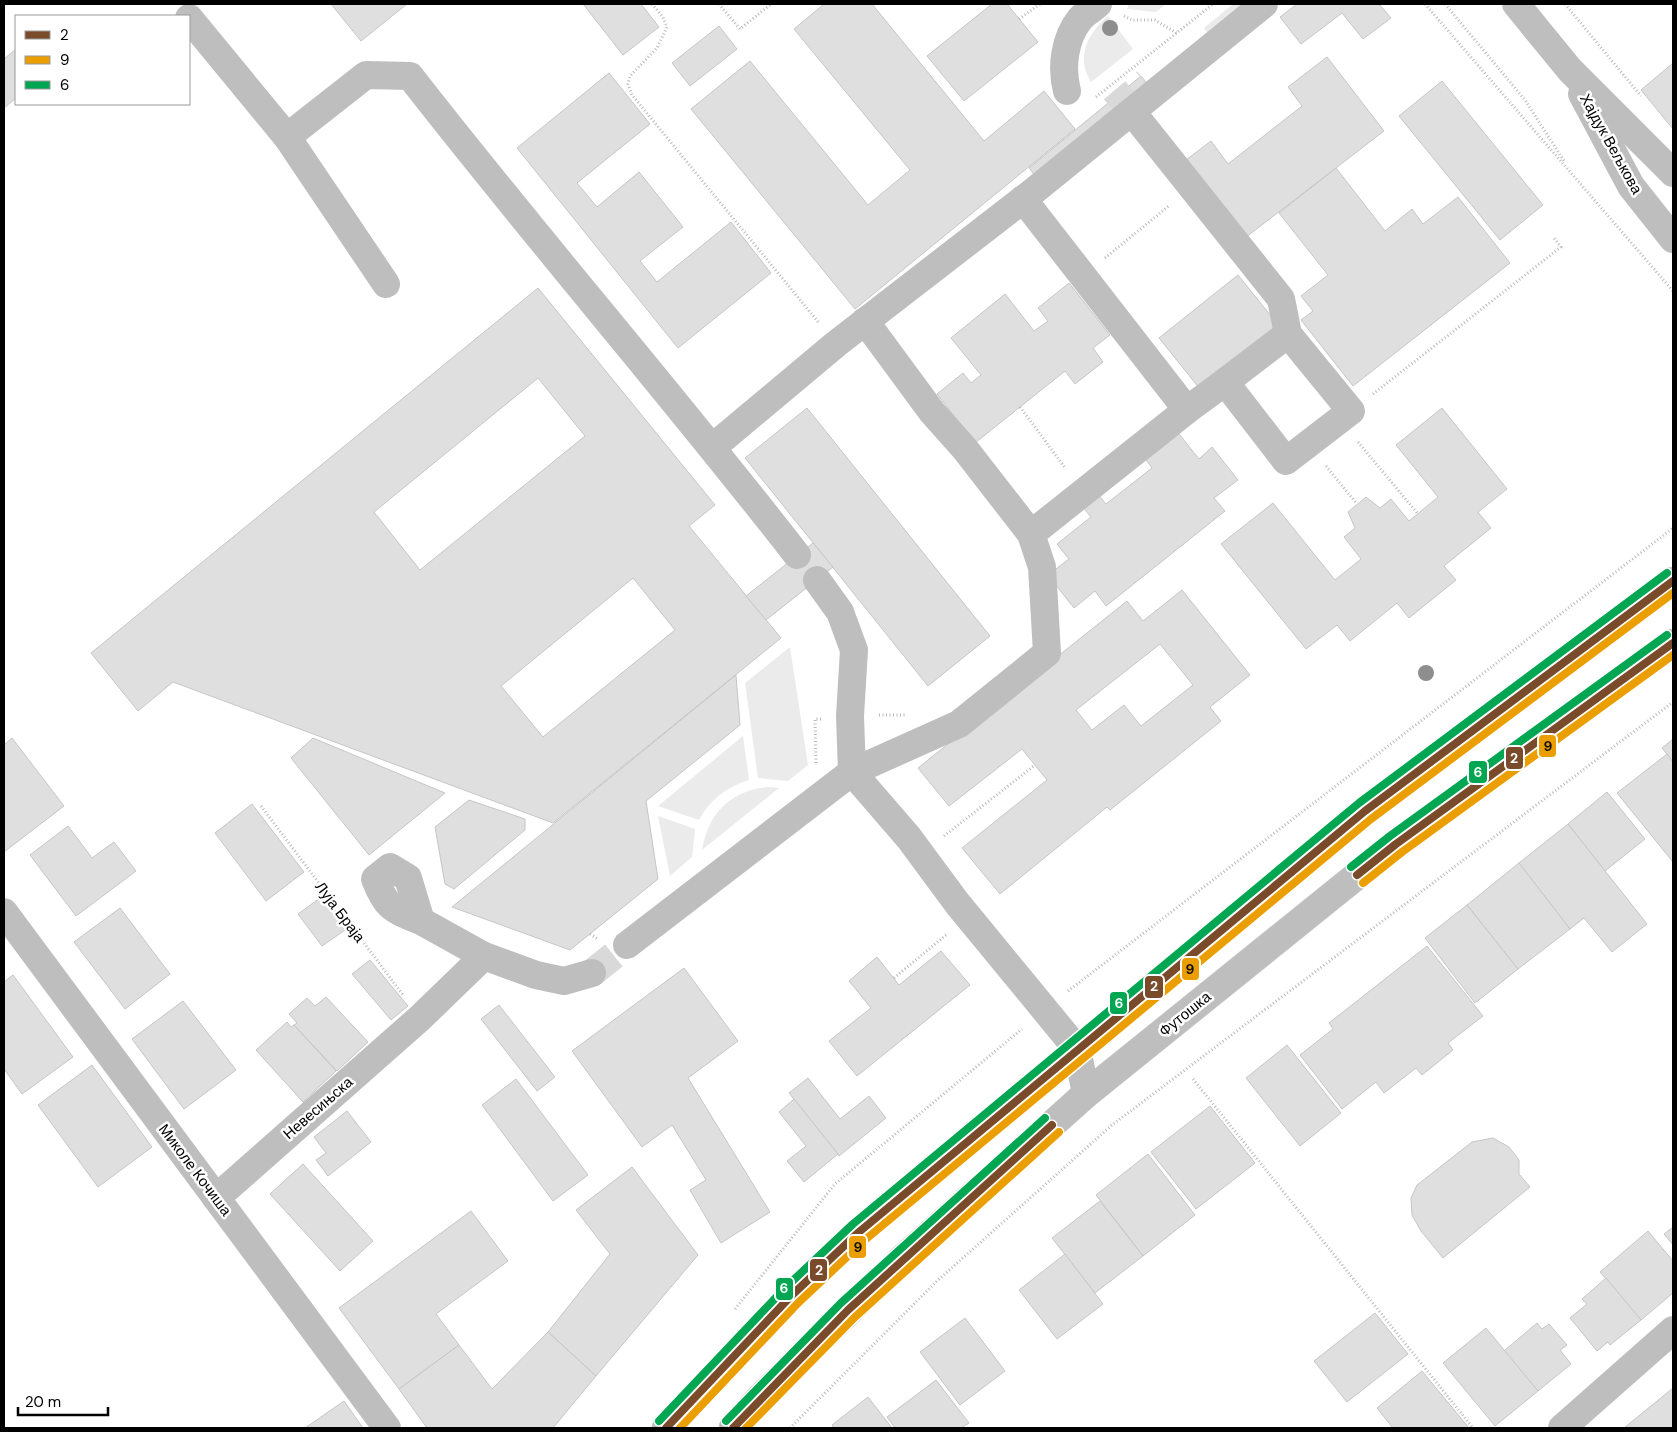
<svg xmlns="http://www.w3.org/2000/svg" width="1677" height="1432" font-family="'DM Sans',sans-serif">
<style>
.green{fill:#ebebeb}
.building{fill:#dfdfdf;stroke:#c6c6c6;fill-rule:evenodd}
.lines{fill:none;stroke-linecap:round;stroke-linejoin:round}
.minor-tunnel{stroke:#d9d9d9;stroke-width:28;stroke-dasharray:28 14;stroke-linecap:butt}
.major-casing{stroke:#dbdbdb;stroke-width:29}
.path{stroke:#b9b9b9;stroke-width:3;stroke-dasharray:1 2.5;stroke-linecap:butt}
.minor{stroke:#bebebe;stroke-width:28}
.major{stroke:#bebebe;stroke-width:28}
.bus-1-casing{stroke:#fff;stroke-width:11}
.bus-2-casing{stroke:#fff;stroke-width:11}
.bus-3-casing{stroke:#fff;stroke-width:11}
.bus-1{stroke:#7a4b2a;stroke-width:8}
.bus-2{stroke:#eb9e00;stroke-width:8}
.bus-3{stroke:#00a651;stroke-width:8}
.tree{fill:#8e8e8e}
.labels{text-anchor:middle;stroke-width:5;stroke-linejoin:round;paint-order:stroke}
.street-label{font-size:15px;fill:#000;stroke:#fff}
.line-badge{stroke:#fff;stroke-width:2}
.badge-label{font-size:14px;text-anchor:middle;font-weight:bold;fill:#fff}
.pale-badge-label{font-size:14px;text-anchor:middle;font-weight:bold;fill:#111}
</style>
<rect width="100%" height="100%" fill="#fff"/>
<g class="green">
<polygon points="1129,4 1166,4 1156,12 1127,9"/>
<polygon points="1233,4 1251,4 1210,37 1204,28"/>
<path d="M 1108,16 L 1133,49 L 1091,82 C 1075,57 1088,33 1108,16 Z"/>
<polygon points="790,647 808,765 788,781 758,778 745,683"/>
<path d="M 743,736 L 749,780 C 727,787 710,799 699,820 L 658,806 Z"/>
<path d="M 769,787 L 779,788 L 702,850 C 708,813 731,790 769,787 Z"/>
<polygon points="658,816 695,829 692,857 670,876"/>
</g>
<g class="building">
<polygon points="331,4 407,4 361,41"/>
<polygon points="583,4 641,4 659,27 623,55"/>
<polygon points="824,4 872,4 984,141 1044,91 1075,129 855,309 691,109 750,61 868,205 910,170 794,29"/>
<polygon points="992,4 1007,4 1038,42 964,101 927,56"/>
<polygon points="1297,4 1379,4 1391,18 1363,39 1342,13 1301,44 1280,17"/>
<polygon points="719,26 737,49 690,86 672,63"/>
<polygon points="16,49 16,98 4,108 4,59"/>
<polygon points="1327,57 1384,131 1241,241 1182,163 1211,141 1228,164 1302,106 1288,87"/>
<polygon points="1673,63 1673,129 1641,90"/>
<polygon points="609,73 650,124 577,183 597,207 639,172 683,227 640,261 657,282 731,222 771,273 678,348 517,148"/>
<polygon points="1141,76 1151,88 1040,182 1029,168"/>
<polygon points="1442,81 1543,205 1500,240 1399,116"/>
<polygon points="1336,168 1385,231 1412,209 1423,224 1458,197 1510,263 1353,386 1301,320 1313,311 1301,296 1328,275 1279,213"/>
<polygon points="1238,275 1279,326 1200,389 1159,338"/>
<polygon points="1069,283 1110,335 1093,348 1103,362 1075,384 1065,371 975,443 937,394 963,373 971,383 981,375 951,338 1005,294 1034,331 1048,321 1038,308"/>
<path d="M 538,288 L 715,505 L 689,526 L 781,638 L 553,823 L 173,682 L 138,711 L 91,653 ZM 538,378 L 585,436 L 420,570 L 374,512 ZM 633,578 L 675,630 L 543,737 L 501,686 Z"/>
<polygon points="807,408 990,636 928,686 745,458"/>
<polygon points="1442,408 1507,489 1478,512 1491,528 1444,566 1456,580 1409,618 1397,603 1350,641 1337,625 1306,649 1221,544 1273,503 1335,580 1361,559 1344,537 1355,528 1348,512 1366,497 1380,508 1391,499 1409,521 1438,497 1396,445"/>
<polygon points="1179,434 1199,459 1212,447 1238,480 1214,498 1225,511 1106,606 1095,591 1074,608 1048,575 1069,559 1057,544 1091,517 1082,506 1097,493 1106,504 1152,468 1146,460"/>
<polygon points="813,543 833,567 766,620 746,596"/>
<path d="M 1182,590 L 1250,675 L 1210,707 L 1221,721 L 1110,810 L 1107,807 L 1000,894 L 962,848 L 1047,780 L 1022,749 L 949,806 L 918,768 L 1127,601 L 1143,621 ZM 1160,644 L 1193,685 L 1141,726 L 1124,705 L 1092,730 L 1076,710 Z"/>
<polygon points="736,675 740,725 646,801 658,879 570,950 452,907"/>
<polygon points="12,738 64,806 4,852 4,745"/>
<polygon points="313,738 445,793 369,855 291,758"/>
<polygon points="1673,739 1673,762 1662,748"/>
<polygon points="1667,754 1673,762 1673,862 1617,793"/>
<polygon points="1607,792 1645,839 1605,871 1568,824"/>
<polygon points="469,800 525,819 525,830 454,889 445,884 435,827"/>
<polygon points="252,804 304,872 266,901 215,833"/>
<polygon points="1568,824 1647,924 1612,952 1584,918 1570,929 1519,863"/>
<polygon points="68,826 92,858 114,842 136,871 76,916 30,855"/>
<polygon points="1519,863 1570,929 1518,969 1467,905"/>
<polygon points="324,895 348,928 322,946 298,914"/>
<polygon points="1467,905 1518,969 1475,1003 1425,938"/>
<polygon points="120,908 170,974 125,1009 74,942"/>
<polygon points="1427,946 1483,1016 1448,1043 1453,1050 1422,1075 1416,1068 1384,1093 1376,1082 1342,1109 1300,1055 1333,1029 1329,1023"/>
<polygon points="941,951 970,985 857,1076 829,1041 871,1008 849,981 877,957 899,985"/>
<polygon points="370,960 408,1006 391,1020 352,974"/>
<polygon points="684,968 738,1041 688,1078 770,1212 721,1243 690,1190 706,1180 672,1125 642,1147 572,1051"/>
<polygon points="13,975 73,1057 22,1094 4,1069 4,982"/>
<polygon points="326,997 368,1042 337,1071 294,1025 297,1023 289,1014 307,998 315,1006"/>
<polygon points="183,1001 236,1070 184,1109 132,1039"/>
<polygon points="499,1005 555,1077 537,1091 481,1019"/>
<polygon points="287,1022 291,1027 294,1025 336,1071 303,1102 256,1050"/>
<polygon points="1287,1045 1341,1113 1300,1146 1246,1078"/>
<polygon points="92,1065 152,1147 98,1187 38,1105"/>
<polygon points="808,1078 840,1119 869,1096 886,1118 839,1156 789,1093"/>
<polygon points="516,1079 588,1175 553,1201 482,1105"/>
<polygon points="794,1099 838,1154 804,1182 787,1161 806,1146 779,1112"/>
<polygon points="1210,1106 1255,1163 1196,1209 1151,1152"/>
<polygon points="347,1111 371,1142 328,1176 316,1160 326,1153 314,1137"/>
<polygon points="1493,1138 1509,1147 1519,1160 1519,1174 1530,1187 1443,1258 1421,1231 1412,1215 1411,1198 1417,1185 1472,1142"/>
<polygon points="1148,1154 1195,1215 1143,1256 1096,1195"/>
<polygon points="303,1164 373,1241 340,1271 270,1194"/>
<polygon points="632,1167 698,1255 596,1376 548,1332 610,1254 576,1210"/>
<polygon points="1100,1201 1143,1256 1095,1293 1052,1238"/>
<polygon points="471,1211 508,1261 436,1314 459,1345 399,1389 339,1308"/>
<polygon points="1673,1227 1673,1245 1664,1234"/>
<polygon points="1648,1231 1673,1261 1673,1293 1641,1320 1600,1272"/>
<polygon points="1065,1254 1103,1304 1057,1339 1019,1290"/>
<polygon points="1606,1278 1641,1320 1610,1345 1608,1342 1597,1351 1570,1318 1587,1304 1582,1299"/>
<polygon points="1375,1313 1408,1354 1347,1402 1314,1361"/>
<polygon points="965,1318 1005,1371 960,1405 920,1352"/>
<polygon points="1537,1323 1542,1329 1549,1324 1567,1345 1560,1350 1571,1364 1538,1391 1504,1351"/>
<polygon points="1486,1328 1538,1391 1495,1426 1443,1363"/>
<polygon points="548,1332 596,1376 553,1428 427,1428 399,1389 459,1345 492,1389"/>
<polygon points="1422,1371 1469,1428 1393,1428 1377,1408"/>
<polygon points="936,1380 969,1423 961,1428 895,1428 887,1417"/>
<polygon points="1673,1388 1673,1428 1624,1428"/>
<polygon points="868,1397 892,1428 834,1428 832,1425"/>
<polygon points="344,1401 363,1428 305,1428"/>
</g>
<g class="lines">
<g class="minor-tunnel">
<polyline points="1113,110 1146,82"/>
<polyline points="592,973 627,945"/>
</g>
<defs>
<g id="major">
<polyline points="666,1428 791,1296 859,1232 1365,811 1673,581"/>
<polyline points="733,1428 761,1397 902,1259 1086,1094 1396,844 1673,643"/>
</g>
</defs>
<use href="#major" class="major-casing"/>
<g class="path">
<polyline points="652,4 663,17 667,27 657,48 630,76 628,84 632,95 819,323"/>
<polyline points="719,4 740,29 771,4"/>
<polyline points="1425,4 1673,291"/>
<polyline points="1445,4 1525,100 1564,161"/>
<polyline points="1565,4 1641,96"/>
<polyline points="1124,16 1132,20 1155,20 1178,34"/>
<polyline points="1019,19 1040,4"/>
<polyline points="1096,97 1213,4"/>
<polyline points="1105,258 1170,205"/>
<polyline points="1373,394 1561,247 1553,237"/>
<polyline points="1020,407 1066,469"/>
<polyline points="1358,442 1418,514"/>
<polyline points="1326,466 1357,504"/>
<polyline points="879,715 905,715"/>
<polyline points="816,763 815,719 821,719"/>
<polyline points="261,806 403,995"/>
<polyline points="944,836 1035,765"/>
<polyline points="590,934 598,939"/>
<polyline points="894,978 946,935"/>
<polyline points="1068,991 1673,528"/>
<polyline points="1193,1079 1473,1428"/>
<polyline points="735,1309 835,1184 1022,1029"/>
<polyline points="790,1428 937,1281 1112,1125 1673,702"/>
</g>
<g class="minor">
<polyline points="1516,4 1570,70 1673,173"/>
<path d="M 189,18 L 287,137 L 366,75 L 410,76 C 536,238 671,393 797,555"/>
<path d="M 1067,91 C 1061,68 1064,39 1080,19 C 1085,13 1093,9 1098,4"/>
<polyline points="1582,94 1631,186 1673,239"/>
<polyline points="287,137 386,284"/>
<polyline points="1023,199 1187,410"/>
<polyline points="1225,382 1288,334"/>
<polyline points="713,447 836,344 1030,194 1264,4"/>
<polyline points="1031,534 1187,410 1225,382 1286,461 1351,411 1288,334 1281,299 1132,112"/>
<polyline points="817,580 840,612 854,650 850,716 852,772 909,838 957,903 1077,1049 1086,1094"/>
<polyline points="4,912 387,1428"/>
<path d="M 421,921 C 392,909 387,909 375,879 L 390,867 L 408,878 L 421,921 L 484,956"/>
<polyline points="627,945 852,772 959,724 1047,653 1042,567 1031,534 965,449 932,412 865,321"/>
<polyline points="216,1198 420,1018 484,956 536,975 564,981 592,973"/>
<polyline points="1562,1428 1673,1330"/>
</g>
<use href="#major" class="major"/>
<defs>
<g id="bus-1">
<polyline points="1357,875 1396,844 1673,643"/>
<polyline points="666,1428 791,1296 859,1232 1365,811 1673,581"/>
<polyline points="733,1428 848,1310 1052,1125"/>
</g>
<g id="bus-2">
<polyline points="1363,883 1402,852 1673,655"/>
<polyline points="680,1428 798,1303 866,1239 1371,819 1673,593"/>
<polyline points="746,1428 855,1317 1059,1132"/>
</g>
<g id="bus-3">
<polyline points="1351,867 1390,836 1667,635"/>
<polyline points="659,1421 784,1289 853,1224 1359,803 1667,573"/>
<polyline points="726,1421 841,1303 1045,1118"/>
</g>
</defs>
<use href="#bus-1" class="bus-1-casing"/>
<use href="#bus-2" class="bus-2-casing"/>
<use href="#bus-3" class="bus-3-casing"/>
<use href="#bus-1" class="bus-1"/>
<use href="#bus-2" class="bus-2"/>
<use href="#bus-3" class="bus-3"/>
</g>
<g class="tree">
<circle cx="1110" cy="28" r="8"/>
<circle cx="1426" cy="673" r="8"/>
</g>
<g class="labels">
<g class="street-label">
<text transform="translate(1611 144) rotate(61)" y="5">Хајдук Вељкова</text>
<text transform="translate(340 912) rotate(53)" y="5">Луја Браја</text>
<text transform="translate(1185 1014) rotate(-39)" y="5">Футошка</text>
<text transform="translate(318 1108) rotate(-41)" y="5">Невесињска</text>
<text transform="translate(195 1170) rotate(53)" y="5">Миколе Кочиша</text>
</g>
</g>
<g class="line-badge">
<rect x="1538" y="734" width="19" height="24" rx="5" fill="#eb9e00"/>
<rect x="1505" y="746" width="19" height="24" rx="5" fill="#7a4b2a"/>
<rect x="1468" y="760" width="20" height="24" rx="5" fill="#00a651"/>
<rect x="1181" y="957" width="19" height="24" rx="5" fill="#eb9e00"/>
<rect x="1144" y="975" width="20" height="24" rx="5" fill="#7a4b2a"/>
<rect x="1109" y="991" width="19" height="24" rx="5" fill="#00a651"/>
<rect x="848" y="1235" width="19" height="24" rx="5" fill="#eb9e00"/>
<rect x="809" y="1258" width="19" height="24" rx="5" fill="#7a4b2a"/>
<rect x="775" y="1277" width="19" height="24" rx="5" fill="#00a651"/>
</g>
<g class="badge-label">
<text x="1514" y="763">2</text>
<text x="1478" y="777">6</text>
<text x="1154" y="991">2</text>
<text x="1119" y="1008">6</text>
<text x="819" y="1275">2</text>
<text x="784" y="1293">6</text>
</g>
<g class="pale-badge-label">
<text x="1548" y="751">9</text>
<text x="1190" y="974">9</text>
<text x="858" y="1252">9</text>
</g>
<rect width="1677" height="1432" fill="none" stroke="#000000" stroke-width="10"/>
<rect x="15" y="15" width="175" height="90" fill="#ffffff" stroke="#999999"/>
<rect x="25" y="31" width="25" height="8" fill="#7a4b2a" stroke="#999999"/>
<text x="60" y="40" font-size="15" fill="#000000">2</text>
<rect x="25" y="56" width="25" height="8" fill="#eb9e00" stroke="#999999"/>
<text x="60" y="65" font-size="15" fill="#000000">9</text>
<rect x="25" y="81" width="25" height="8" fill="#00a651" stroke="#999999"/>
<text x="60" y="90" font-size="15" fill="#000000">6</text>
<path d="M18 1407v8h90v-8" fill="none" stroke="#000000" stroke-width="2.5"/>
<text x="25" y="1407" font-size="15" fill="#000000" stroke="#ffffff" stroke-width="4" paint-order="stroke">20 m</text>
</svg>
